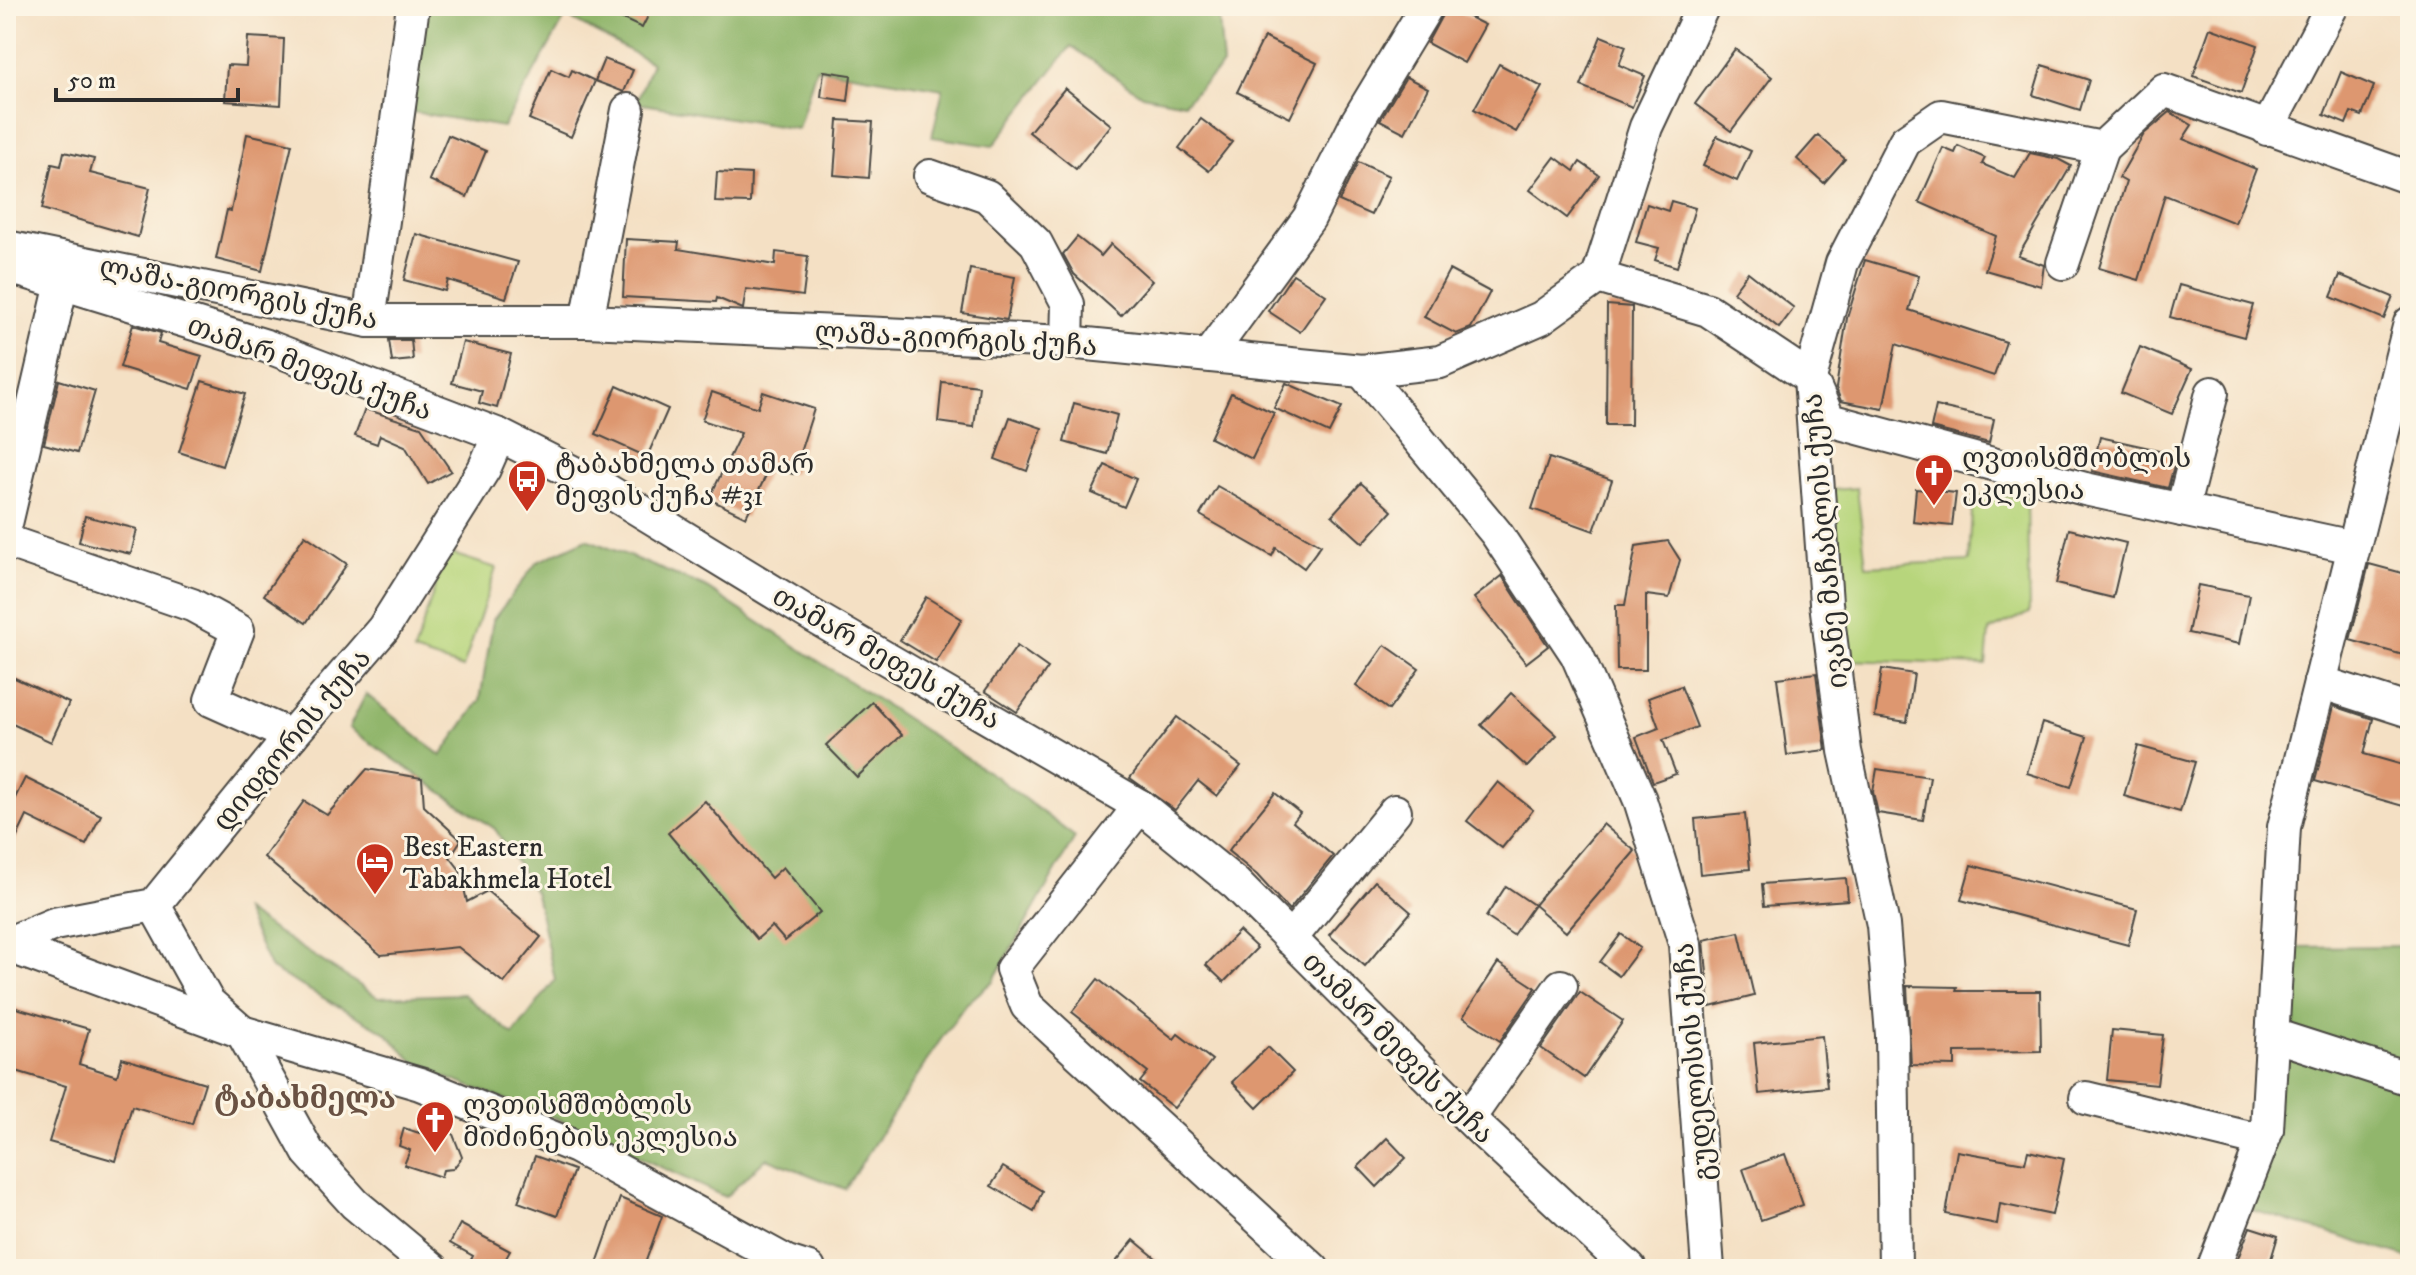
<svg xmlns="http://www.w3.org/2000/svg" width="2416" height="1275" font-family="'IM FELL DW Pica','Noto Serif Georgian',serif">
<style>
.green{fill:#b7d57c;stroke:#718054;stroke-width:2}
.forest{fill:#91b66c;stroke:#5e704c;stroke-width:2}
.building{fill:#dd9770}
.lines{fill:none;stroke-linecap:round;stroke-linejoin:round}
.minor-casing{stroke:#494642;stroke-width:36}
.minor{stroke:#fff;stroke-width:32}
.labels{text-anchor:middle;stroke-width:6;stroke-linejoin:round;paint-order:stroke}
.street-label{font-size:28px;fill:#2b2b2b;stroke:#fcf5e5}
.poi-label{font-size:28px;fill:#2b2b2b;stroke:#fcf5e5;text-anchor:start}
.neighbourhood-label{font-size:30px;font-weight:bold;fill:#695143;stroke:#fcf5e5}
</style>
<rect width="100%" height="100%" fill="#fcf5e5"/>
<filter id="ink" filterUnits="userSpaceOnUse"><feTurbulence type="fractalNoise" baseFrequency=".0125" numOctaves="2"/><feDisplacementMap in="SourceGraphic" scale="16" xChannelSelector="R" yChannelSelector="G"/><feConvolveMatrix kernelMatrix="1 2 1 2 8 2 1 2 1" color-interpolation-filters="sRGB"/></filter>
<filter id="wash" filterUnits="userSpaceOnUse"><feTurbulence type="fractalNoise" baseFrequency=".006" numOctaves="4" result="noise"/><feDisplacementMap in="SourceGraphic" scale="32" xChannelSelector="R" yChannelSelector="G"/><feGaussianBlur stdDeviation="1.8" result="paint"/><feColorMatrix in="noise" values="0 0 0 0 0 0 0 0 0 0 0 0 0 0 0 0 0 1.4 0 .05"/><feComposite in="paint" operator="in"/></filter>
<g filter="url(#wash)">
<rect width="100%" height="100%" fill="#f4e0c4"/>
<g class="green">
<polygon points="1857,488 1866,566 1969,561 1973,496 2027,497 2029,613 1989,631 1986,665 1846,660 1832,490"/>
<polygon points="446,552 496,568 463,668 414,652"/>
</g>
<g class="forest">
<polygon points="426,6 1218,6 1223,65 1184,103 1142,95 1071,46 993,146 932,137 943,89 816,68 798,129 636,103 652,63 566,16 503,127 412,112"/>
<polygon points="587,539 705,587 997,778 1075,837 993,981 965,1005 937,1045 845,1189 767,1158 725,1197 558,1119 420,1068 385,1032 271,969 244,911 378,997 463,994 513,1035 555,980 536,894 495,829 349,728 366,694 441,756 480,700 493,620 537,562"/>
<polygon points="2410,946 2410,1258 2243,1207 2293,947"/>
</g>
<g id="blocks">
<g class="building">
<polygon points="595,6 653,6 642,28"/>
<polygon points="1447,6 1485,25 1464,63 1427,43"/>
<polygon points="2210,28 2258,45 2241,93 2193,76"/>
<polygon points="1601,36 1626,46 1619,65 1645,76 1632,107 1581,86"/>
<polygon points="248,37 284,39 281,105 225,101 227,65 246,66"/>
<polygon points="1264,37 1317,63 1290,118 1237,92"/>
<polygon points="1735,49 1772,77 1731,131 1695,104"/>
<polygon points="604,59 633,70 624,92 595,81"/>
<polygon points="1499,64 1542,87 1516,132 1474,109"/>
<polygon points="2042,65 2089,80 2080,110 2033,95"/>
<polygon points="551,69 569,77 572,70 595,81 571,137 529,119"/>
<polygon points="824,71 851,75 848,101 821,97"/>
<polygon points="2341,72 2374,86 2362,116 2351,112 2346,124 2324,115"/>
<polygon points="1406,77 1428,88 1405,133 1380,120"/>
<polygon points="1065,88 1111,125 1076,169 1029,132"/>
<polygon points="2170,112 2192,125 2183,139 2256,169 2235,223 2165,195 2139,280 2099,268 2126,182 2119,178 2144,134"/>
<polygon points="1201,119 1232,142 1209,171 1179,148"/>
<polygon points="838,120 873,122 869,178 834,175"/>
<polygon points="247,134 292,144 262,271 216,259 227,210 231,211"/>
<polygon points="448,135 486,151 467,197 429,180"/>
<polygon points="1818,135 1845,159 1824,183 1797,159"/>
<polygon points="1717,136 1751,151 1737,181 1703,166"/>
<polygon points="1958,146 1985,158 1982,164 2015,178 2030,153 2058,159 2071,166 2018,256 2044,265 2041,286 1985,270 1996,236 1919,202 1943,148 1955,153"/>
<polygon points="64,152 94,159 90,173 150,188 138,237 42,209 52,164 61,166"/>
<polygon points="1555,157 1574,171 1580,162 1599,175 1567,218 1530,190"/>
<polygon points="1358,162 1389,176 1371,215 1339,201"/>
<polygon points="717,172 751,174 750,203 715,202"/>
<polygon points="1671,201 1695,208 1677,267 1655,260 1659,248 1636,242 1647,204 1668,211"/>
<polygon points="416,234 518,262 506,298 448,280 445,291 404,280"/>
<polygon points="1077,237 1101,256 1111,244 1152,281 1121,316 1074,274 1063,254"/>
<polygon points="626,239 679,242 678,249 775,265 776,252 808,256 803,296 746,289 743,309 717,298 716,302 623,297"/>
<polygon points="1865,260 1919,276 1909,310 2006,342 1994,376 1896,344 1883,409 1841,401 1836,388 1847,318"/>
<polygon points="970,269 1015,277 1007,320 962,313"/>
<polygon points="1449,270 1490,292 1471,328 1456,334 1424,317"/>
<polygon points="1748,272 1794,308 1779,328 1733,292"/>
<polygon points="1293,274 1326,295 1300,332 1268,311"/>
<polygon points="2340,275 2393,297 2384,319 2331,297"/>
<polygon points="2179,285 2253,305 2244,337 2170,317"/>
<polygon points="1607,305 1632,307 1631,425 1606,425"/>
<polygon points="133,325 161,333 158,343 202,356 191,389 120,367"/>
<polygon points="389,340 411,340 413,360 392,362"/>
<polygon points="463,342 511,354 497,408 479,403 482,391 452,383"/>
<polygon points="2140,347 2192,369 2172,414 2121,393"/>
<polygon points="59,380 95,391 77,453 44,444"/>
<polygon points="202,381 245,394 222,466 179,452"/>
<polygon points="942,382 979,386 974,427 938,422"/>
<polygon points="1286,383 1342,407 1329,433 1274,408"/>
<polygon points="617,386 668,409 647,457 596,434"/>
<polygon points="712,392 758,408 763,392 814,409 793,474 770,467 746,517 709,499 741,433 702,420"/>
<polygon points="1231,393 1274,413 1252,459 1210,438"/>
<polygon points="1074,403 1117,415 1107,454 1064,442"/>
<polygon points="1936,406 1994,419 1989,443 1931,428"/>
<polygon points="365,409 421,427 451,471 428,484 405,446 380,435 377,444 355,436"/>
<polygon points="1010,417 1042,428 1027,471 995,459"/>
<polygon points="2100,437 2177,454 2168,488 2092,471"/>
<polygon points="1549,458 1612,480 1594,531 1532,509"/>
<polygon points="1105,465 1136,479 1124,507 1092,493"/>
<polygon points="1361,483 1392,511 1363,543 1332,515"/>
<polygon points="1217,486 1321,545 1304,568 1276,548 1272,556 1200,515"/>
<polygon points="1916,489 1956,493 1952,526 1913,522"/>
<polygon points="85,516 137,529 131,554 79,542"/>
<polygon points="2069,529 2126,543 2113,598 2056,584"/>
<polygon points="305,535 347,564 306,623 264,595"/>
<polygon points="1668,541 1680,560 1669,598 1646,595 1646,670 1617,670 1616,605 1625,605 1636,546"/>
<polygon points="2369,564 2410,575 2410,657 2350,640"/>
<polygon points="1502,576 1548,646 1526,663 1474,598"/>
<polygon points="2198,585 2249,595 2239,644 2188,633"/>
<polygon points="926,597 962,619 936,662 900,640"/>
<polygon points="1385,645 1419,669 1389,710 1356,686"/>
<polygon points="1017,646 1048,668 1017,712 985,691"/>
<polygon points="1882,669 1914,674 1907,722 1875,717"/>
<polygon points="1816,673 1826,750 1787,755 1777,678"/>
<polygon points="6,674 69,703 51,742 6,721"/>
<polygon points="1681,686 1697,727 1663,740 1676,774 1653,782 1636,737 1659,728 1648,698"/>
<polygon points="1511,693 1557,735 1527,767 1481,725"/>
<polygon points="872,702 902,735 857,777 826,745"/>
<polygon points="2334,706 2373,719 2364,754 2410,767 2410,808 2315,781"/>
<polygon points="1177,717 1241,766 1217,796 1198,781 1175,810 1130,778"/>
<polygon points="2042,723 2087,737 2071,787 2027,773"/>
<polygon points="2138,746 2195,762 2180,812 2124,796"/>
<polygon points="367,769 422,778 424,806 461,840 450,857 460,870 467,902 487,891 541,937 504,983 458,947 381,955 264,857 304,801 327,815"/>
<polygon points="1877,769 1930,777 1923,820 1878,813 1873,792"/>
<polygon points="25,778 101,815 86,845 27,816 6,860 6,816"/>
<polygon points="1498,782 1533,810 1502,848 1467,821"/>
<polygon points="1275,793 1300,813 1293,822 1333,856 1289,910 1257,875 1228,851"/>
<polygon points="705,801 771,878 783,867 820,912 785,941 772,926 757,939 668,833"/>
<polygon points="1745,814 1750,869 1700,874 1695,819"/>
<polygon points="1603,824 1635,851 1566,932 1534,905"/>
<polygon points="1971,865 2137,909 2128,945 1961,900"/>
<polygon points="1846,878 1848,900 1764,906 1762,884"/>
<polygon points="1375,881 1411,912 1365,966 1329,935"/>
<polygon points="1506,886 1534,905 1513,935 1486,917"/>
<polygon points="1239,931 1257,948 1224,982 1206,965"/>
<polygon points="1739,932 1754,996 1710,1007 1704,940"/>
<polygon points="1621,934 1640,948 1619,976 1600,962"/>
<polygon points="1498,963 1536,988 1500,1041 1463,1017"/>
<polygon points="1098,979 1174,1039 1178,1034 1212,1060 1174,1108 1140,1082 1148,1072 1072,1012"/>
<polygon points="1907,986 1957,987 1956,991 2040,991 2041,1051 1955,1052 1955,1066 1911,1065"/>
<polygon points="1580,992 1623,1021 1584,1078 1541,1048"/>
<polygon points="6,1005 89,1029 79,1064 117,1076 122,1058 205,1083 192,1124 132,1106 116,1161 49,1142 66,1086 6,1068"/>
<polygon points="2112,1030 2163,1035 2157,1085 2107,1080"/>
<polygon points="1822,1036 1827,1087 1759,1094 1754,1043"/>
<polygon points="1268,1047 1293,1072 1257,1108 1232,1082"/>
<polygon points="433,1126 452,1132 462,1157 453,1169 443,1170 441,1177 404,1165 410,1150 399,1146 404,1128 419,1133 420,1128 432,1131"/>
<polygon points="1387,1138 1406,1158 1377,1187 1358,1167"/>
<polygon points="1957,1151 2025,1163 2028,1151 2064,1159 2052,1215 2000,1204 1997,1224 1946,1214"/>
<polygon points="1785,1154 1803,1205 1761,1220 1743,1169"/>
<polygon points="535,1156 574,1170 557,1216 518,1202"/>
<polygon points="1003,1167 1042,1191 1034,1211 991,1186"/>
<polygon points="620,1198 662,1216 643,1269 595,1269"/>
<polygon points="460,1224 510,1251 500,1269 466,1269 473,1256 450,1243"/>
<polygon points="2250,1227 2278,1236 2268,1269 2234,1269"/>
<polygon points="1134,1240 1169,1269 1110,1269"/>
</g>
</g>
</g>
<g filter="url(#ink)">
<use href="#blocks" fill-opacity="0" stroke="#494642" stroke-width="2"/>
<g class="lines">
<defs>
<g id="minor">
<polyline points="2267,129 2332,6"/>
<polyline points="930,176 987,196 1036,243 1068,304 1067,342"/>
<polyline points="6,247 369,321 587,321 1067,342 1362,371 1440,362 1541,318 1598,277 1646,127 1703,6"/>
<polyline points="2063,263 2102,148"/>
<polyline points="6,266 266,346 499,435 600,486 813,616 1140,806 1236,884 1482,1131 1630,1269"/>
<polyline points="1598,277 1708,310 1810,378"/>
<polyline points="369,321 413,6"/>
<polyline points="587,321 628,110"/>
<polyline points="1209,355 1309,218 1358,120 1427,6"/>
<polyline points="1362,371 1496,533 1577,655 1640,800 1685,944 1708,1269"/>
<polyline points="1815,388 1829,420 2085,489 2353,547"/>
<polyline points="2182,510 2212,393"/>
<polyline points="6,524 62,283"/>
<polyline points="6,541 192,605 238,630 211,700 291,736"/>
<polyline points="2320,682 2410,711"/>
<polyline points="1140,806 1012,969 1027,1006 1313,1269"/>
<polyline points="154,905 208,1002 242,1032 308,1152 355,1204 433,1269"/>
<polyline points="1290,939 1395,811"/>
<polyline points="6,944 54,924 154,905 291,736 383,629 484,469 499,435"/>
<polyline points="6,945 242,1032 420,1084 576,1147 787,1262 809,1269"/>
<polyline points="2273,1035 2410,1079"/>
<polyline points="2086,1098 2262,1141"/>
<polyline points="1469,1118 1561,986"/>
<polyline points="1895,1269 1892,1035 1883,925 1845,751 1826,603 1810,378 1842,263 1905,141 1941,116 2102,148 2164,90 2410,178"/>
<polyline points="2213,1269 2267,1130 2284,827 2410,323"/>
</g>
</defs>
<use href="#minor" class="minor-casing"/>
<use href="#minor" class="minor"/>
</g>
</g>
<defs>
<symbol id="church-pin" viewBox="-11 -11 22 30"><path d="M0 17L-7.5 6A9.5 9.5 0 1 1 7.5 6Z" fill="#c8321e" stroke="#fcf5e5"/><path d="M-1.2-6h2.4v3.5h3.3v2.4h-3.3V6h-2.4V-.1h-3.3v-2.4h3.3Z" fill="#fff"/></symbol>
<symbol id="bus-pin" viewBox="-11 -11 22 30"><path d="M0 17L-7.5 6A9.5 9.5 0 1 1 7.5 6Z" fill="#c8321e" stroke="#fcf5e5"/><path d="M-5-6H5V4H4V6H2V4H-2V6H-4V4H-5ZM-3.5-4V0h7V-4ZM-3.5 1.2v1.5H-2V1.2ZM2 1.2v1.5H3.5V1.2Z" fill="#fff"/></symbol>
<symbol id="hotel-pin" viewBox="-11 -11 22 30"><path d="M0 17L-7.5 6A9.5 9.5 0 1 1 7.5 6Z" fill="#c8321e" stroke="#fcf5e5"/><path d="M-6-4.5h1.5V1H6V5H4.5V3h-9V5H-6ZM-4 0a1.8 1.8 0 1 1 3.6 0ZM.5 0V-2.5h3Q6-2.5 6 0Z" fill="#fff"/></symbol>
</defs>
<g fill-rule="evenodd">
<use href="#church-pin" x="1912" y="451" width="44" height="60"/>
<use href="#bus-pin" x="505" y="457" width="44" height="60"/>
<use href="#hotel-pin" x="353" y="840" width="44" height="60"/>
<use href="#church-pin" x="413" y="1098" width="44" height="60"/>
</g>
<g class="labels">
<g class="street-label">
<text transform="translate(239 292) rotate(11)" y="10">ლაშა-გიორგის ქუჩა</text>
<text transform="translate(956 338) rotate(3)" y="10">ლაშა-გიორგის ქუჩა</text>
<text transform="translate(310 367) rotate(20)" y="10">თამარ მეფეს ქუჩა</text>
<text transform="translate(1824 541) rotate(-95)" y="10">ივანე მაჩაბლის ქუჩა</text>
<text transform="translate(887 657) rotate(30)" y="10">თამარ მეფეს ქუჩა</text>
<text transform="translate(291 739) rotate(-50)" y="10">დიდგორის ქუჩა</text>
<text transform="translate(1399 1047) rotate(45)" y="10">თამარ მეფეს ქუჩა</text>
<text transform="translate(1693 1062) rotate(-95)" y="10">გუდელისის ქუჩა</text>
</g>
<g class="poi-label">
<text x="1962" y="467">ღვთისმშობლის<tspan x="1962" dy="32">ეკლესია</tspan></text>
<text x="555" y="473">ტაბახმელა თამარ<tspan x="555" dy="32">მეფის ქუჩა #31</tspan></text>
<text x="403" y="856">Best Eastern<tspan x="403" dy="32">Tabakhmela Hotel</tspan></text>
<text x="463" y="1114">ღვთისმშობლის<tspan x="463" dy="32">მიძინების ეკლესია</tspan></text>
</g>
<g class="neighbourhood-label">
<text x="305" y="1108">ტაბახმელა</text>
</g>
</g>
<rect width="2416" height="1275" fill="none" stroke="#fcf5e5" stroke-width="32"/>
<path d="M56 88v12h182v-12" fill="none" stroke="#2b2b2b" stroke-width="4"/>
<text x="68" y="88" font-size="24" fill="#2b2b2b" stroke="#fcf5e5" stroke-width="6" paint-order="stroke">50 m</text>
</svg>
